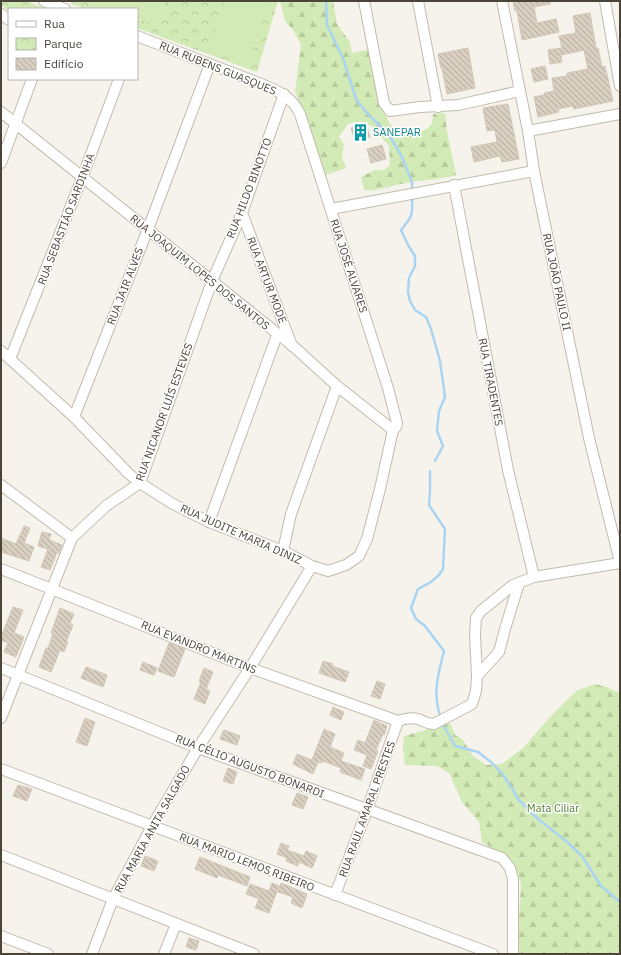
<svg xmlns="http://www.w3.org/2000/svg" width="621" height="955" font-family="'IBM Plex Sans',sans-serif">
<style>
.forest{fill:url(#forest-firs)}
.park{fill:url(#park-crowns)}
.pitch{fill:#d2eab5}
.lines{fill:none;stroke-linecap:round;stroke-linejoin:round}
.stream{stroke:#a9d4f2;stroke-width:2.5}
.building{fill:url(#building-back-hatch);stroke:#d3c7b4}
.street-casing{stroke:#c2bbae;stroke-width:12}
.street{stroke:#fff;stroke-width:10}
.labels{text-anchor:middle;stroke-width:3;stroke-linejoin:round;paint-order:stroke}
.street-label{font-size:11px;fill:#4b4439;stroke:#fff}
.culture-label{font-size:11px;fill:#0d838f;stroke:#fff;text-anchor:start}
.park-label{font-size:11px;fill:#4a7f2a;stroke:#fff}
</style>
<defs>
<pattern id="forest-firs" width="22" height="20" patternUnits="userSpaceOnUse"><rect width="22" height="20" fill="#d2eab5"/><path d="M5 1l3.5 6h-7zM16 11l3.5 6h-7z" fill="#b6ca9c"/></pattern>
<pattern id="park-crowns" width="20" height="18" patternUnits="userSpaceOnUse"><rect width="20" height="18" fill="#d2eab5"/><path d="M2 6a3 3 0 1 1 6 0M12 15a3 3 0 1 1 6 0" fill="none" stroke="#b6ca9c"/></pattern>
<pattern id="building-back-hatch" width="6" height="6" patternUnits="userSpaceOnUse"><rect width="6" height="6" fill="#d8cfc1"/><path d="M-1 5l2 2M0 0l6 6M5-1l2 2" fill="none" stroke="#b1aa9e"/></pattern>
</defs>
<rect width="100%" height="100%" fill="#f6f3ec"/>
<g class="forest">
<path d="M 280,1 L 333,1 L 337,24 L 350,42 L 352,53 L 371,49 C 376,81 377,112 400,137 C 407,136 425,132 430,126 C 433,123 433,119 433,114 L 445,113 L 447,131 L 456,175 C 438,180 419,180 401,184 C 389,186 376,192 364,190 L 361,177 L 375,170 L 384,170 L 390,165 L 389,146 L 373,127 L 361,121 L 348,124 L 339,137 L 344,144 L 342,157 L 346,168 L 326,175 L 295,91 L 301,45 L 294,31 L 285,21 Z"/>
<polygon points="595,684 606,687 620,693 620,954 517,954 521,884 516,867 508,857 482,842 479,822 462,802 449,773 437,766 405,765 403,748 404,736 450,723 455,735 463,740 473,756 486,765 502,764 523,748 550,717 570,697 578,690"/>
</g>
<g class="park">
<polygon points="1,1 25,1 48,9 9,9 9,11 1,5"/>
<polygon points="72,1 278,1 257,72 137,28 137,9 86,9 71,4"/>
</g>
<g class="pitch">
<polygon points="91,1 166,1 157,26 137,18 137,9 112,9"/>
<polygon points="225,1 269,1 248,64 208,51"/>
</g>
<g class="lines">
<g class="stream">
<polyline points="326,1 327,25 343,58 356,99 366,112 389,135 401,155 406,167 412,182 412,192"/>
<path d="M 412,197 C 413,215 412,217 401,230 L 408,245 L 415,256 L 415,266 L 409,278 L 408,292 L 410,301 L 415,310 L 426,317 L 431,329 L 440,361 L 445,397 L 439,411 L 437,431 L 443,446 L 435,461"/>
<path d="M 430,471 L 430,492 L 429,505 L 445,529 L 443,569 L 439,575 L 431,582 L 418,589 L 411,608 L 416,619 L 425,626 L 444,651 C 438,674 432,695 441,718"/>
<polyline points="442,723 455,746 478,752 491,762 504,776 519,800 538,819 566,841 582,856 601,886 619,901"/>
</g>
</g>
<g class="building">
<polygon points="513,1 550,1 550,4 534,7 537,23 556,19 559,32 522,40 517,11 515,11"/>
<polygon points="590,13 596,48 598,48 602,67 605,66 613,101 574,109 573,106 558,109 559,112 538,117 534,97 544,95 544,93 554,91 552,78 567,76 567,73 588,69 584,50 561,55 562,62 550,64 548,50 562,48 559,36 576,33 573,16"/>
<polygon points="468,48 475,88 447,94 442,68 441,68 438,54"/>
<polygon points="545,66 548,79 534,82 531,69"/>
<polygon points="508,104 519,159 502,162 500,156 474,162 471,147 497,142 495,130 487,131 483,108"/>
<polygon points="366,124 370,137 355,141 351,128"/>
<polygon points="382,145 386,159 371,163 367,149"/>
<polygon points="24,526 30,528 24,543 34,547 29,561 1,552 1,538 16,544"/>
<polygon points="42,532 51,534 49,540 62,545 59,553 57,552 50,570 41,567 48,549 38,546"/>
<polygon points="13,607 23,610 14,633 24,637 16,657 4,652 8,643 1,640 1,637"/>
<polygon points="60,608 74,614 70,623 73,625 66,642 68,642 64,652 60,650 51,672 39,667 46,648 48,648 53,634 51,633"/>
<polygon points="169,643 185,649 174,677 158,671"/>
<polygon points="323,661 333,664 332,666 349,672 345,682 319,673"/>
<polygon points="143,662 157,668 154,675 140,670"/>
<polygon points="86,667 107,675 103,687 81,678"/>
<polygon points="204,668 213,672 206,689 210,691 205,704 194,699 201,682 199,681"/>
<polygon points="377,681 385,684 380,699 371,696"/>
<polygon points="333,707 344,712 341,720 330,715"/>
<polygon points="85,718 95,722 87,746 76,742"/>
<polygon points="374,720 387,726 384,735 383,734 376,750 378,751 371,769 363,766 367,755 354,750 358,740 365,743"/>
<polygon points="324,729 335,734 330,747 344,753 341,761 365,769 361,780 340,772 341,768 323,761 322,763 318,762 313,774 293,764 297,754 312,760"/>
<polygon points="224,730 240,736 237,745 220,739"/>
<polygon points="228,768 237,772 233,784 223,781"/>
<polygon points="18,785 32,789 27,801 13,796"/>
<polygon points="297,793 308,797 303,809 292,805"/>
<polygon points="281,843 289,846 287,850 304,856 306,851 317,856 312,868 299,862 298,866 286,861 287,858 277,854"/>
<polygon points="145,856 158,861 154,871 141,866"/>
<polygon points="200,857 250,877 247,886 218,875 217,878 195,869"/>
<polygon points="272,883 279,886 269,913 255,908 259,899 246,894 250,884 269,891"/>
<polygon points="281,883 307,894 302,908 291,903 293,897 278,892"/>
<polygon points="189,938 199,941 196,950 186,947"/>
</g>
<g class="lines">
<defs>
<g id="street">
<polyline points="44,1 65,9"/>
<polyline points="364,1 384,103 390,111 420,107 458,105 520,91"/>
<polyline points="418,1 438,107"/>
<polyline points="502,1 528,131 534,171 589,438 620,562"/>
<polyline points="605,1 620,86"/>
<polyline points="1,14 9,20"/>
<path d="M 1,112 L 212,281 L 293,346 L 337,386 L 393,430 L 396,427 L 397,423 L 388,388 L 300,114 C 292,97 280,92 264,85 L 137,36"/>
<polyline points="528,131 620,114"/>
<polyline points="1,163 32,79"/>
<polyline points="454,185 508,470 534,577"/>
<polyline points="331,209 534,171"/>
<polyline points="242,213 292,346"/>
<polyline points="1,351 74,417 128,473 140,483 173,504 209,522 283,551 312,566 328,571 346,565 359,556 367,539 380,489 393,430"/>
<polyline points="10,359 82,178 119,79"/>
<polyline points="74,417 148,229 210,64"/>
<polyline points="1,485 72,538"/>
<polyline points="209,522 277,335"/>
<polyline points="283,551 291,514 337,386"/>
<polyline points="1,569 250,668 398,721"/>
<polyline points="1,668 198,748 502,858 510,868 513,879 513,954"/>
<polyline points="477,676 499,652 505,629 519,583"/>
<polyline points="1,718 72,538 106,506 140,483 212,281 242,213 284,94"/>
<path d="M 398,721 C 404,719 411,717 418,719 C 424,721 427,724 434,724 L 472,704 L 476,691 L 477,676 L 475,635 L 476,618 L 481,611 L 513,585 L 534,577 L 620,563"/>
<polyline points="1,769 493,954"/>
<polyline points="1,855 254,954"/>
<polyline points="335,895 367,810 398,721"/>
<polyline points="1,936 48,954"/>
<polyline points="92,954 113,899 152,826 198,748 250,668 312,566"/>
<polyline points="164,954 176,924"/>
</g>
</defs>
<use href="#street" class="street-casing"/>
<use href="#street" class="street"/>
</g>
<defs>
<symbol id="building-bare" viewBox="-9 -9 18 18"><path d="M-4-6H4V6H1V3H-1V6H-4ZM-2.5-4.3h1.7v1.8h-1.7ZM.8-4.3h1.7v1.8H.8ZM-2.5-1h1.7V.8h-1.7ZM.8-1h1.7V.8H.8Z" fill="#0f9aa8" stroke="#fff" stroke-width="2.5" paint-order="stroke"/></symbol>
</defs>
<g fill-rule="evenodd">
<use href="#building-bare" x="348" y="120" width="25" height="25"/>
</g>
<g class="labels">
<g class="street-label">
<text transform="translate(218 68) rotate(22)" y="4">RUA RUBENS GUASQUES</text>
<text transform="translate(249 188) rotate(-69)" y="4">RUA HILDO BINOTTO</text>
<text transform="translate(66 219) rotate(-69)" y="4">RUA SEBASTIÃO SARDINHA</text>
<text transform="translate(349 266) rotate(72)" y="4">RUA JOSÉ ALVARES</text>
<text transform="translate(200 272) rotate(39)" y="4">RUA JOAQUIM LOPES DOS SANTOS</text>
<text transform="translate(267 280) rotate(69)" y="4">RUA ARTUR MODE</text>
<text transform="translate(557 282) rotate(78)" y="4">RUA JOÃO PAULO II</text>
<text transform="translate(125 286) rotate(-69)" y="4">RUA JAIR ALVES</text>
<text transform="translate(491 382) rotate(79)" y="4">RUA TIRADENTES</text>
<text transform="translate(164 412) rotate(-70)" y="4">RUA NICANOR LUÍS ESTEVES</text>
<text transform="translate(241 534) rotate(24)" y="4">RUA JUDITE MARIA DINIZ</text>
<text transform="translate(199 647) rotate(22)" y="4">RUA EVANDRO MARTINS</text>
<text transform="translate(250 766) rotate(21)" y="4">RUA CÉLIO AUGUSTO BONARDI</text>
<text transform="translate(367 809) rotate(-70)" y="4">RUA RAUL AMARAL PRESTES</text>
<text transform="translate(152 829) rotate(-61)" y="4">RUA MARIA ANITA SALGADO</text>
<text transform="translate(247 862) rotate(21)" y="4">RUA MARIO LEMOS RIBEIRO</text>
</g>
<g class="culture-label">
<text x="373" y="136">SANEPAR</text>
</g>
<g class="park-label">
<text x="553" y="812">Mata Ciliar</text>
</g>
</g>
<rect width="621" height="955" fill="none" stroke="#4b4439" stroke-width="4"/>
<rect x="8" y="8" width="130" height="72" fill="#ffffff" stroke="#b7b4b0"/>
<rect x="16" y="21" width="20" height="6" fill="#ffffff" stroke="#b7b4b0"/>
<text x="44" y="28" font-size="12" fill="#4b4439">Rua</text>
<rect x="16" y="38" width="20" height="12" fill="url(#park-crowns)" stroke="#b7b4b0"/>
<text x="44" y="48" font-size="12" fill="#4b4439">Parque</text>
<rect x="16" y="58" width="20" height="12" fill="url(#building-back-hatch)" stroke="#b7b4b0"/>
<text x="44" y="68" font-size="12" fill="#4b4439">Edifício</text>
</svg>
